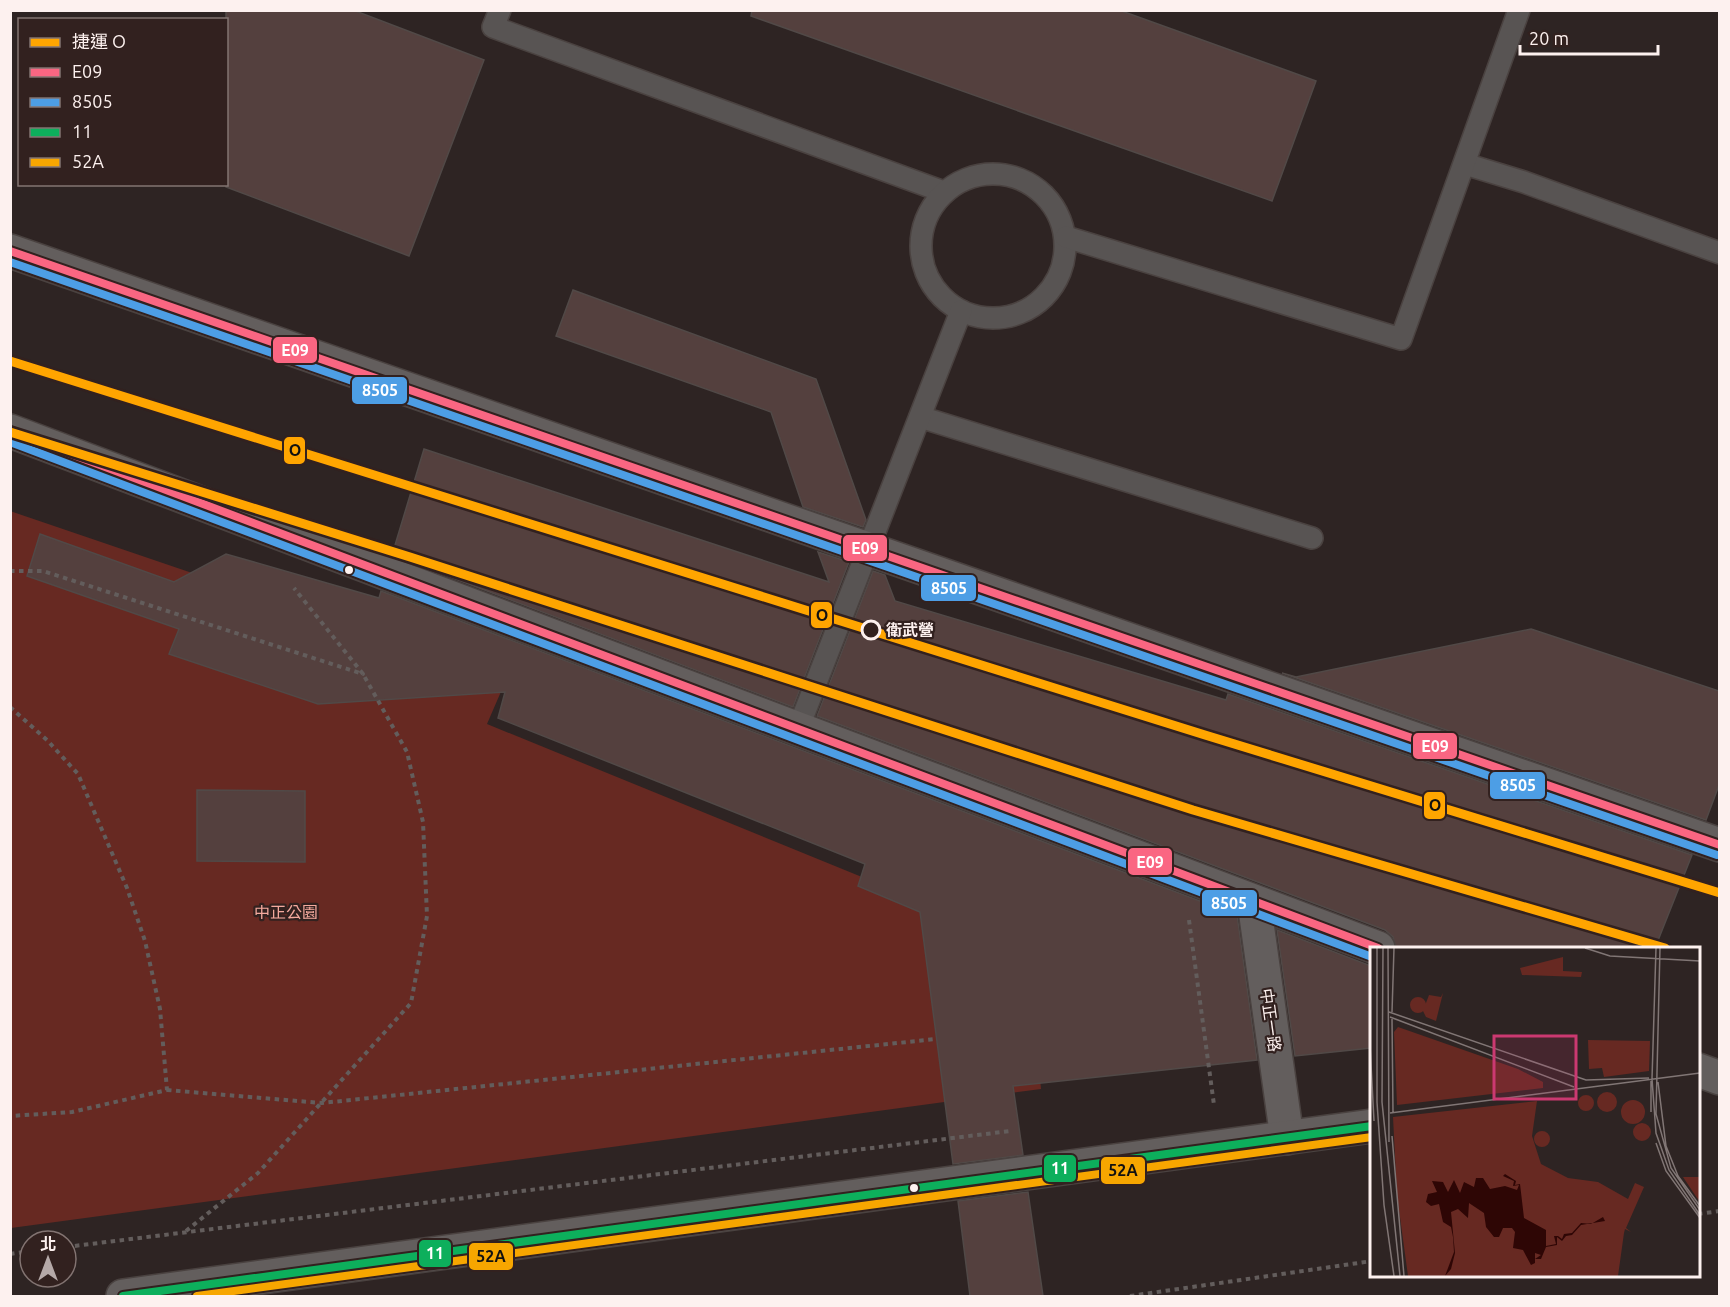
<svg xmlns="http://www.w3.org/2000/svg" width="1730" height="1307" font-family="Ubuntu,'Noto Sans TC',sans-serif">
<style>
.green{fill:#672922}
.building{fill:#54403e;stroke:#514947;stroke-width:1.5}
.lines{fill:none;stroke-linecap:round;stroke-linejoin:round}
.lane-casing{stroke:#4a4240;stroke-width:24}
.secondary-casing{stroke:#4a4240;stroke-width:36}
.path{stroke:#635d5c;stroke-width:4;stroke-dasharray:4.5 4.5;stroke-linecap:butt}
.lane{stroke:#585453;stroke-width:21}
.secondary{stroke:#635e5d;stroke-width:33}
.bus-1-casing{stroke:#32211f;stroke-width:12}
.bus-2-casing{stroke:#32211f;stroke-width:12}
.bus-3-casing{stroke:#32211f;stroke-width:12}
.bus-4-casing{stroke:#32211f;stroke-width:12}
.bus-1{stroke:#fa6682;stroke-width:8}
.bus-2{stroke:#4d9ee5;stroke-width:8}
.bus-3{stroke:#0daf5c;stroke-width:8}
.bus-4{stroke:#f7a600;stroke-width:8}
.metro-1-casing{stroke:#32211f;stroke-width:14}
.metro-1{stroke:#ffa500;stroke-width:9}
.bus-dot{fill:#fdf1ef;stroke:#32211f;stroke-width:2}
.stop-dot{fill:#32211f;stroke:#fdf1ef;stroke-width:3}
.labels{text-anchor:middle;stroke-width:4.5;stroke-linejoin:round;paint-order:stroke}
.stop-label{font-size:16px;font-weight:bold;fill:#fdf1ef;stroke:#32211f;text-anchor:start}
.park-label{font-size:16px;fill:#f4a99d;stroke:#32211f}
.street-label{font-size:16px;fill:#fdf1ef;stroke:#32211f}
.inset-road{fill:none;stroke:#817675;stroke-width:1.5}
.view{fill:#cb3971;fill-opacity:0.15;stroke:#cb3971;stroke-width:3}
.inset-edge{fill:none;stroke:#fdf1ef;stroke-width:3}
.line-badge{stroke:#32211f;stroke-width:2}
.badge-label{font-size:16px;text-anchor:middle;font-weight:bold;fill:#fff}
.pale-badge-label{font-size:16px;text-anchor:middle;font-weight:bold;fill:#111}
</style>
<rect width="100%" height="100%" fill="#2e2423"/>
<polygon class="green" points="10,511 506,680 487,724 933,906 1029,962 1041,1089 11,1228"/>
<g class="building">
<polygon points="226,10 353,10 484,60 409,256 226,187"/>
<polygon points="752,10 1119,10 1316,81 1272,201 751,16"/>
<polygon points="573,290 816,379 866,520 863,527 803,507 771,412 556,336"/>
<polygon points="424,449 829,582 818,552 849,562 793,707 392,555"/>
<polygon points="40,534 174,582 226,554 379,598 381,591 1237,915 1257,1060 1013,1086 1023,1155 953,1164 920,912 858,886 865,864 498,718 505,692 318,704 169,654 179,629 27,576"/>
<polygon points="873,571 885,575 895,601 1226,700 1228,694 1692,855 1655,948 1396,948 1393,937 1385,930 817,716"/>
<polygon points="1531,629 1719,691 1719,785 1706,820 1282,673 1296,677"/>
<polygon points="197,790 305,791 305,862 197,861"/>
<polygon points="1277,930 1371,966 1371,1048 1295,1056"/>
<polygon points="1028,1192 1043,1296 970,1296 958,1201"/>
</g>
<g class="lines">
<defs>
<g id="lane">
<polyline points="500,10 493,27 944,192"/>
<polyline points="1465,164 1524,182 1720,253"/>
<circle cx="993" cy="246" r="72"/>
<polyline points="1066,237 1401,339 1519,10"/>
<polyline points="920,417 1312,538"/>
<polyline points="798,729 961,311"/>
</g>
<g id="secondary">
<polyline points="10,251 1720,845"/>
<polyline points="10,431 1378,948"/>
<polyline points="1254,902 1287,1138"/>
<polyline points="1698,1070 1720,1078"/>
<polyline points="123,1296 1372,1126"/>
</g>
</defs>
<use href="#lane" class="lane-casing"/>
<use href="#secondary" class="secondary-casing"/>
<g class="path">
<polyline points="10,571 43,571 363,674 294,588"/>
<polyline points="10,707 47,740 78,774 127,888 145,941 160,1009 167,1090 72,1112 10,1116"/>
<polyline points="1189,920 1214,1105"/>
<polyline points="167,1090 322,1103 936,1039"/>
<polyline points="1698,1214 1720,1211"/>
<polyline points="186,1231 258,1173 411,1003 427,916 423,822 407,752 363,674"/>
<polyline points="66,1247 1010,1131"/>
<polyline points="10,1254 30,1251"/>
<polyline points="1130,1296 1372,1261"/>
</g>
<use href="#lane" class="lane"/>
<use href="#secondary" class="secondary"/>
<defs>
<g id="bus-1">
<polyline points="10,251 1720,845"/>
<polyline points="10,431 1378,948"/>
</g>
<g id="bus-2">
<polyline points="10,262 1717,855"/>
<polyline points="10,442 1372,957"/>
</g>
<polyline id="bus-3" points="123,1296 1372,1126"/>
<polyline id="bus-4" points="197,1296 1372,1137"/>
</defs>
<use href="#bus-1" class="bus-1-casing"/>
<use href="#bus-2" class="bus-2-casing"/>
<use href="#bus-3" class="bus-3-casing"/>
<use href="#bus-4" class="bus-4-casing"/>
<use href="#bus-1" class="bus-1"/>
<use href="#bus-2" class="bus-2"/>
<use href="#bus-3" class="bus-3"/>
<use href="#bus-4" class="bus-4"/>
<defs>
<g id="metro-1">
<polyline points="10,361 1205,735 1720,893"/>
<polyline points="10,432 410,557 1193,810 1665,948"/>
</g>
</defs>
<use href="#metro-1" class="metro-1-casing"/>
<use href="#metro-1" class="metro-1"/>
</g>
<g class="bus-dot">
<circle cx="349" cy="570" r="5"/>
<circle cx="914" cy="1188" r="5"/>
</g>
<circle class="stop-dot" cx="871" cy="630" r="9"/>
<g class="labels">
<g class="stop-label">
<text x="886" y="636">衛武營</text>
</g>
<g class="park-label">
<text x="286" y="918">中正公園</text>
</g>
<g class="street-label">
<text transform="translate(1271 1020) rotate(82)" y="6">中正一路</text>
</g>
</g>
<g transform="translate(1370 947)">
<rect width="330" height="330" fill="#2e2423"/>
<path d="M 193,10 L 193,24 L 212,25 L 211,30 L 152,28 L 150,21 ZM 73,46 L 66,74 L 56,70 L 53,64 L 59,48 L 71,50 ZM40 58a8 8 0 1 1 16 0a8 8 0 1 1-16 0ZM 28,80 L 148,122 L 173,135 L 173,141 L 27,158 L 24,85 ZM 218,93 L 280,94 L 279,124 L 234,130 L 232,121 L 219,122 ZM227 155a10 10 0 1 1 20 0a10 10 0 1 1-20 0ZM208 156a8 8 0 1 1 16 0a8 8 0 1 1-16 0ZM251 165a12 12 0 1 1 24 0a12 12 0 1 1-24 0ZM 167,154 L 162,189 L 171,217 L 198,231 L 228,235 L 258,252 L 265,236 L 274,240 L 256,281 L 261,285 L 255,282 L 254,286 L 248,329 L 38,329 L 27,248 L 23,170 ZM263 185a9 9 0 1 1 18 0a9 9 0 1 1-18 0ZM164 192a8 8 0 1 1 16 0a8 8 0 1 1-16 0ZM 313,230 L 330,230 L 330,254 L 327,251 Z" fill="#672922"/>
<path d="M 135,227 L 146,234 L 145,238 L 150,237 L 154,271 L 176,283 L 176,299 L 186,297 L 184,289 L 188,289 L 192,292 L 194,287 L 202,286 L 211,276 L 221,277 L 233,270 L 235,274 L 211,278 L 202,288 L 196,289 L 192,294 L 187,290 L 187,298 L 176,300 L 171,312 L 165,312 L 171,308 L 165,306 L 165,316 L 161,318 L 153,303 L 143,301 L 145,285 L 142,281 L 133,281 L 129,290 L 124,290 L 116,280 L 114,266 L 99,256 L 98,271 L 88,262 L 81,265 L 85,306 L 81,322 L 75,329 L 84,305 L 83,290 L 81,280 L 73,275 L 69,257 L 61,259 L 56,255 L 58,247 L 67,245 L 62,234 L 73,235 L 78,245 L 84,233 L 90,246 L 94,235 L 104,240 L 106,231 L 113,231 L 120,242 L 135,239 L 147,243 L 149,238 L 143,239 L 144,234 L 133,229 Z" fill="#2e0605"/>
<path class="inset-road" d="M 7,1 L 7,155 L 14,258 L 24,329M 13,1 L 12,155 L 30,329M 18,1 L 19,195M 215,1 L 240,9 L 330,14M 286,1 L 282,132 L 286,186 L 299,223 L 330,268M 290,1 L 286,167 L 301,221 L 330,263M 19,65 L 216,133 L 279,131M 22,65 L 24,1M 20,70 L 204,140M 22,72 L 23,166M 0,98 L 4,174M 288,135 L 296,199 L 308,229 L 330,259M 281,165 L 281,134M 20,166 L 330,126M 22,189 L 34,329M 286,196 L 296,224 L 330,271"/>
<path class="view" d="M 124,89 L 206,89 L 206,152 L 124,152 Z"/>
<rect width="330" height="330" class="inset-edge"/>
</g>
<g class="line-badge">
<rect x="272" y="336" width="46" height="28" rx="6" fill="#fa6682"/>
<rect x="351" y="376" width="57" height="29" rx="6" fill="#4d9ee5"/>
<rect x="283" y="436" width="23" height="29" rx="6" fill="#ffa500"/>
<rect x="842" y="534" width="46" height="28" rx="6" fill="#fa6682"/>
<rect x="920" y="574" width="57" height="28" rx="6" fill="#4d9ee5"/>
<rect x="810" y="601" width="23" height="28" rx="6" fill="#ffa500"/>
<rect x="1412" y="732" width="46" height="28" rx="6" fill="#fa6682"/>
<rect x="1489" y="771" width="57" height="29" rx="6" fill="#4d9ee5"/>
<rect x="1423" y="791" width="23" height="29" rx="6" fill="#ffa500"/>
<rect x="1127" y="847" width="46" height="29" rx="6" fill="#fa6682"/>
<rect x="1201" y="889" width="57" height="28" rx="6" fill="#4d9ee5"/>
<rect x="1043" y="1154" width="34" height="29" rx="6" fill="#0daf5c"/>
<rect x="1100" y="1156" width="46" height="29" rx="6" fill="#f7a600"/>
<rect x="418" y="1239" width="34" height="29" rx="6" fill="#0daf5c"/>
<rect x="468" y="1242" width="46" height="29" rx="6" fill="#f7a600"/>
</g>
<g class="badge-label">
<text x="295" y="356">E09</text>
<text x="380" y="396">8505</text>
<text x="865" y="554">E09</text>
<text x="949" y="594">8505</text>
<text x="1435" y="752">E09</text>
<text x="1518" y="791">8505</text>
<text x="1150" y="868">E09</text>
<text x="1229" y="909">8505</text>
<text x="1060" y="1174">11</text>
<text x="435" y="1259">11</text>
</g>
<g class="pale-badge-label">
<text x="295" y="456">O</text>
<text x="822" y="621">O</text>
<text x="1435" y="811">O</text>
<text x="1123" y="1176">52A</text>
<text x="491" y="1262">52A</text>
</g>
<rect width="1730" height="1307" fill="none" stroke="#fdf1ef" stroke-width="24"/>
<rect x="18" y="18" width="210" height="168" fill="#32211f" stroke="#837472" stroke-width="1.5"/>
<rect x="30" y="38" width="30" height="9" fill="#ffa500" stroke="#837472" stroke-width="1.5"/>
<text x="72" y="48" font-size="18" fill="#fdf1ef">捷運 O</text>
<rect x="30" y="68" width="30" height="9" fill="#fa6682" stroke="#837472" stroke-width="1.5"/>
<text x="72" y="78" font-size="18" fill="#fdf1ef">E09</text>
<rect x="30" y="98" width="30" height="9" fill="#4d9ee5" stroke="#837472" stroke-width="1.5"/>
<text x="72" y="108" font-size="18" fill="#fdf1ef">8505</text>
<rect x="30" y="128" width="30" height="9" fill="#0daf5c" stroke="#837472" stroke-width="1.5"/>
<text x="72" y="138" font-size="18" fill="#fdf1ef">11</text>
<rect x="30" y="158" width="30" height="9" fill="#f7a600" stroke="#837472" stroke-width="1.5"/>
<text x="72" y="168" font-size="18" fill="#fdf1ef">52A</text>
<g transform="translate(48 1259)"><circle r="28" fill="#32211f" stroke="#837472" stroke-width="1.5"/>
<path d="M0-4.5L10 22L0 15L-10 22Z" fill="#b5a9a8"/>
<text y="-9" font-size="16" font-weight="bold" text-anchor="middle" fill="#fdf1ef">北</text>
</g>
<path d="M1520 45v9h138v-9" fill="none" stroke="#fdf1ef" stroke-width="3"/>
<text x="1529" y="45" font-size="18" fill="#fdf1ef" stroke="#32211f" stroke-width="4.5" paint-order="stroke">20 m</text>
</svg>
